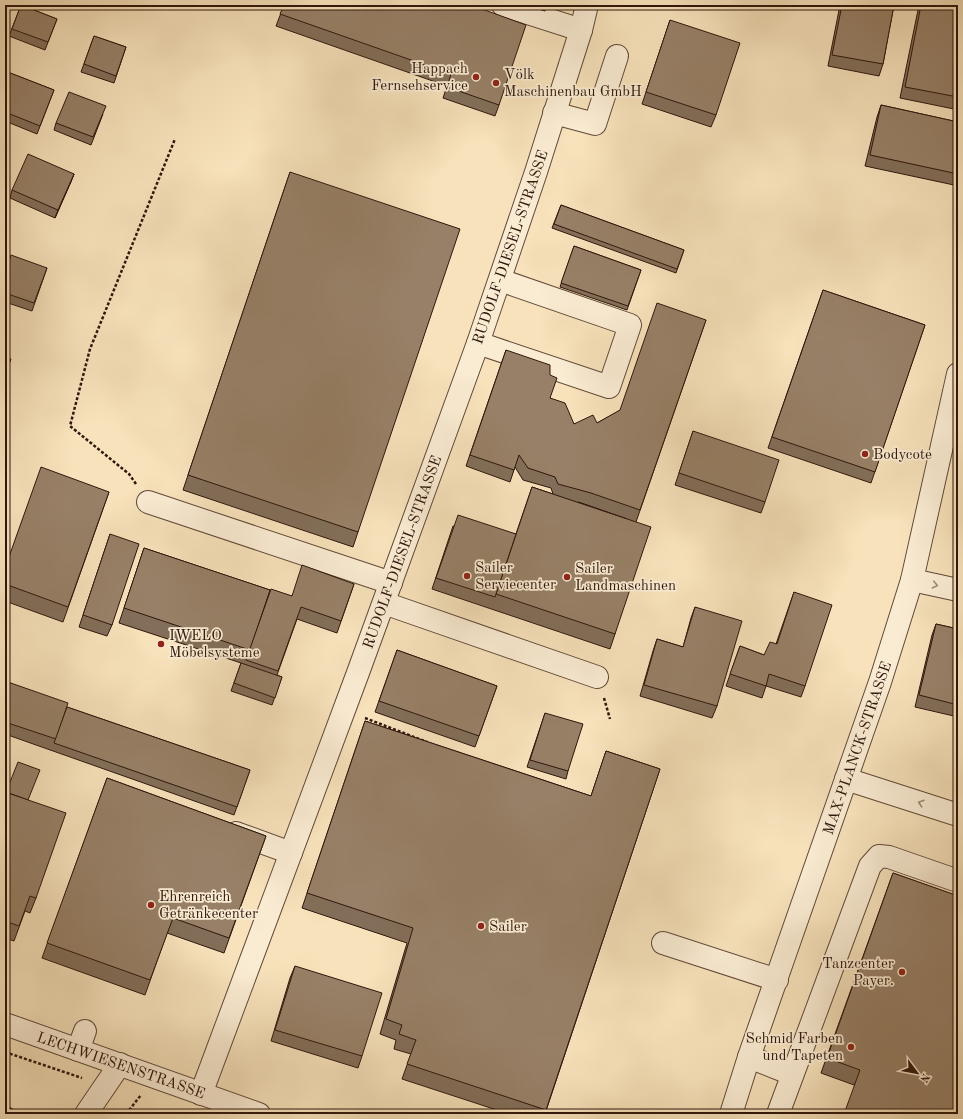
<svg xmlns="http://www.w3.org/2000/svg" width="963" height="1119" font-family="'Old Standard TT',serif">
<style>
.lines{fill:none;stroke-linecap:round;stroke-linejoin:round}
.minor-casing{stroke:#614938;stroke-width:24}
.path{stroke:#2f160c;stroke-width:2.5;stroke-dasharray:3 2;stroke-linecap:butt}
.minor{stroke:#faecd3;stroke-width:22}
.wall{fill:#826e59;stroke:#2f160c;fill-rule:evenodd}
.shaded-wall{fill:#6a5a48;stroke:#2f160c}
.building{fill:#978067;stroke:#2f160c}
.oneway{stroke:#9f8c79}
.poi-dot{fill:#8f2418;stroke:#faecd3;stroke-width:1.5}
.labels{text-anchor:middle;stroke-width:3.5;stroke-linejoin:round;paint-order:stroke}
.poi-label{font-size:15px;fill:#2f160c;stroke:#faecd3;text-anchor:start}
.street-label{font-size:15px;fill:#2f160c;stroke:#faecd3}
</style>
<rect width="100%" height="100%" fill="#f7e2bb"/>
<filter id="stains"><feTurbulence type="fractalNoise" baseFrequency=".005" numOctaves="4"/><feColorMatrix values="0 0 0 0 .2 0 0 0 0 .09 0 0 0 0 .02 0 0 0 .5 -.17"/></filter>
<radialGradient id="worn" r=".72"><stop offset=".6" stop-color="#630" stop-opacity="0"/><stop offset="1" stop-color="#630" stop-opacity=".3"/></radialGradient>
<g class="lines">
<defs>
<g id="minor">
<polyline points="503,5 581,30"/>
<polyline points="554,113 595,124 617,56"/>
<polyline points="478,343 609,387 630,325 500,280"/>
<polyline points="148,502 391,583"/>
<polyline points="912,580 958,590"/>
<polyline points="384,603 597,677"/>
<polyline points="846,779 958,815"/>
<polyline points="236,833 291,853"/>
<polyline points="663,943 777,980"/>
<polyline points="5,1024 259,1114"/>
<polyline points="78,1050 85,1031"/>
<polyline points="749,1057 792,1074"/>
<polyline points="201,1094 359,670 478,343 536,172 581,30 587,5"/>
<polyline points="86,1114 120,1064"/>
<polyline points="731,1114 749,1057 880,682 912,580 958,374"/>
<polyline points="778,1114 870,866 879,856 889,857 958,881"/>
</g>
</defs>
<use href="#minor" class="minor-casing"/>
<g class="path">
<polyline points="136,484 129,474 70,426 90,349 175,139"/>
<polyline points="604,698 610,719"/>
<polyline points="365,718 427,742"/>
<polyline points="5,1052 82,1078"/>
<polyline points="126,1114 141,1095"/>
</g>
<use href="#minor" class="minor"/>
</g>
<g class="wall">
<polygon points="21,5 57,19 45,50 9,36"/>
<polygon points="284,5 471,5 499,105 495,116 443,98 447,86 276,26"/>
<polygon points="526,5 547,5 545,11"/>
<polygon points="840,5 894,5 883,64 879,76 828,66"/>
<polygon points="919,5 958,5 958,97 954,109 900,98"/>
<polygon points="670,20 716,115 711,127 642,104"/>
<polygon points="94,36 126,47 114,83 81,72"/>
<polygon points="5,71 54,90 37,134 5,121"/>
<polygon points="881,105 958,122 958,174 954,185 865,166 877,117"/>
<polygon points="103,114 91,145 54,130 56,123"/>
<polygon points="290,172 358,532 353,547 183,490"/>
<polygon points="74,174 55,218 10,198 12,190"/>
<polygon points="561,205 684,250 676,273 552,228"/>
<polygon points="574,246 641,270 627,310 560,287"/>
<polygon points="47,268 32,311 5,302 5,272"/>
<polygon points="823,290 925,325 871,483 768,448"/>
<path d="M 706,320 L 636,522 L 615,634 L 610,649 L 432,589 L 453,526 L 516,534 L 532,487 L 553,494 L 551,488 L 523,480 L 515,467 L 510,482 L 466,466 L 506,350 L 574,424 L 597,423 L 619,411 ZM 578,502 L 587,505 L 627,519 Z"/>
<polygon points="693,431 765,502 761,513 675,485"/>
<polygon points="109,492 63,622 5,601 5,567"/>
<polygon points="110,534 112,625 107,636 79,627"/>
<polygon points="144,548 270,590 291,596 354,584 337,633 297,619 277,675 282,677 272,705 231,691 241,663 119,623"/>
<polygon points="794,592 805,686 801,697 766,686 762,698 726,686 740,646 764,655 776,644"/>
<polygon points="695,607 717,706 712,718 640,696 653,651 657,639 683,647 691,618"/>
<polygon points="936,624 958,629 958,717 915,707 932,635"/>
<polygon points="397,650 497,686 475,747 375,712"/>
<polygon points="5,681 67,707 250,770 234,815 5,734"/>
<polygon points="545,713 568,771 566,779 527,767"/>
<polygon points="365,721 591,796 606,751 660,769 545,1114 509,1114 402,1079 411,1054 394,1049 396,1040 380,1034 407,943 302,908"/>
<polygon points="107,778 266,836 224,953 167,933 145,995 42,958"/>
<polygon points="5,792 28,800 36,898 30,913 25,911 14,941 5,938"/>
<polygon points="893,873 958,896 854,1085 821,1073"/>
<polygon points="295,966 362,1056 358,1068 271,1041 290,978"/>
</g>
<polygon class="shaded-wall" points="74,174 71,182 55,218 58,210"/>
<g class="building">
<polygon points="21,5 57,19 48,42 12,29"/>
<polygon points="284,5 471,5 526,25 499,105 447,87 451,74 280,14"/>
<polygon points="842,5 894,5 883,64 832,55"/>
<polygon points="921,5 958,5 958,97 905,87"/>
<polygon points="670,20 740,43 716,115 646,92"/>
<polygon points="94,36 126,47 116,76 84,64"/>
<polygon points="5,71 54,90 40,126 5,112"/>
<polygon points="69,92 106,106 93,137 56,123"/>
<polygon points="881,105 958,122 958,174 870,155"/>
<polygon points="28,154 74,174 58,210 12,190"/>
<polygon points="290,172 460,229 358,532 188,475"/>
<polygon points="5,179 9,181 5,190"/>
<polygon points="561,205 684,250 677,269 554,224"/>
<polygon points="574,246 641,270 628,306 561,283"/>
<polygon points="11,255 47,268 34,303 5,293 5,272"/>
<polygon points="823,290 925,325 875,472 772,437"/>
<polygon points="657,303 706,320 640,510 591,493 558,484 555,477 528,468 519,455 514,470 470,455 506,350 550,365 550,375 557,378 550,398 565,403 574,424 593,415 597,423 620,410"/>
<polygon points="5,357 11,359 5,376"/>
<polygon points="693,431 779,460 765,502 679,473"/>
<polygon points="41,467 109,492 68,607 5,584 5,568"/>
<polygon points="532,487 651,527 615,634 496,594"/>
<polygon points="458,515 516,534 495,597 436,578"/>
<polygon points="110,534 139,544 112,625 83,615"/>
<polygon points="144,548 270,590 250,650 124,608"/>
<polygon points="302,565 354,584 341,621 301,607 278,671 246,660 271,589 292,596"/>
<polygon points="794,592 832,605 805,686 769,674 766,686 730,674 740,646 764,655 770,642 777,644"/>
<polygon points="695,607 742,621 717,706 644,685 657,639 683,647"/>
<polygon points="936,624 958,629 958,705 919,695"/>
<polygon points="397,650 497,686 479,736 379,701"/>
<polygon points="241,663 282,677 275,698 234,683"/>
<polygon points="5,681 68,703 56,739 5,722"/>
<polygon points="67,707 250,770 237,807 54,743"/>
<polygon points="545,713 583,724 568,771 530,760"/>
<polygon points="365,721 591,796 606,751 660,769 546,1110 407,1064 416,1040 399,1034 402,1025 386,1019 413,928 307,893"/>
<polygon points="18,762 40,770 28,800 6,792"/>
<polygon points="107,778 266,836 229,938 173,918 150,980 47,943"/>
<polygon points="5,792 66,813 36,898 30,896 19,926 5,921"/>
<polygon points="893,873 958,896 958,1114 844,1114 860,1070 827,1058"/>
<polygon points="295,966 382,993 362,1056 275,1030"/>
<polygon points="5,1104 20,1114 5,1114"/>
</g>
<defs><path id="oneway-chevron" d="M-2-3.5L2.5 0L-2 3.5" fill="none" stroke-width="1.6" stroke-linecap="round" stroke-linejoin="round"/></defs>
<g class="oneway">
<use href="#oneway-chevron" transform="translate(935 585) rotate(13)"/>
<use href="#oneway-chevron" transform="translate(921 803) rotate(-162)"/>
</g>
<g class="poi-dot">
<circle cx="476" cy="77" r="4"/>
<circle cx="496" cy="83" r="4"/>
<circle cx="865" cy="454" r="4"/>
<circle cx="467" cy="576" r="4"/>
<circle cx="567" cy="577" r="4"/>
<circle cx="161" cy="644" r="4"/>
<circle cx="151" cy="905" r="4"/>
<circle cx="481" cy="926" r="4"/>
<circle cx="902" cy="972" r="4"/>
<circle cx="851" cy="1047" r="4"/>
</g>
<g class="labels">
<g class="poi-label">
<text x="468" y="73" text-anchor="end">Happach<tspan x="468" dy="17">Fernsehservice</tspan></text>
<text x="504" y="79">Völk<tspan x="504" dy="17">Maschinenbau GmbH</tspan></text>
<text x="873" y="459">Bodycote</text>
<text x="475" y="572">Sailer<tspan x="475" dy="17">Serviecenter</tspan></text>
<text x="575" y="573">Sailer<tspan x="575" dy="17">Landmaschinen</tspan></text>
<text x="169" y="640">IWELO<tspan x="169" dy="17">Möbelsysteme</tspan></text>
<text x="159" y="901">Ehrenreich<tspan x="159" dy="17">Getränkecenter</tspan></text>
<text x="489" y="931">Sailer</text>
<text x="894" y="968" text-anchor="end">Tanzcenter<tspan x="894" dy="17">Payer.</tspan></text>
<text x="843" y="1043" text-anchor="end">Schmid Farben<tspan x="843" dy="17">und Tapeten</tspan></text>
</g>
<g class="street-label">
<text transform="translate(510 247) rotate(-71)" y="5">RUDOLF-DIESEL-STRASSE</text>
<text transform="translate(402 552) rotate(-70)" y="5">RUDOLF-DIESEL-STRASSE</text>
<text transform="translate(857 748) rotate(-71)" y="5">MAX-PLANCK-STRASSE</text>
<text transform="translate(121 1065) rotate(19)" y="5">LECHWIESENSTRASSE</text>
</g>
</g>
<rect width="963" height="1119" fill="none" stroke="#f7e2bb" stroke-width="20"/>
<rect x="6" y="6" width="951" height="1107" fill="none" stroke="#2f160c" stroke-width="2"/>
<rect x="10" y="10" width="943" height="1099" fill="none" stroke="#2f160c"/>
<g transform="translate(917 1073) rotate(122)" stroke="#faecd3" stroke-width="3" paint-order="stroke">
<path d="M0-3L7 15L0 10L-7 15Z" fill="#2f160c"/>
<text y="-6" font-size="11" font-weight="bold" text-anchor="middle" fill="#2f160c">N</text>
</g>
<rect width="100%" height="100%" filter="url(#stains)"/>
<rect width="100%" height="100%" fill="url(#worn)"/>
</svg>
